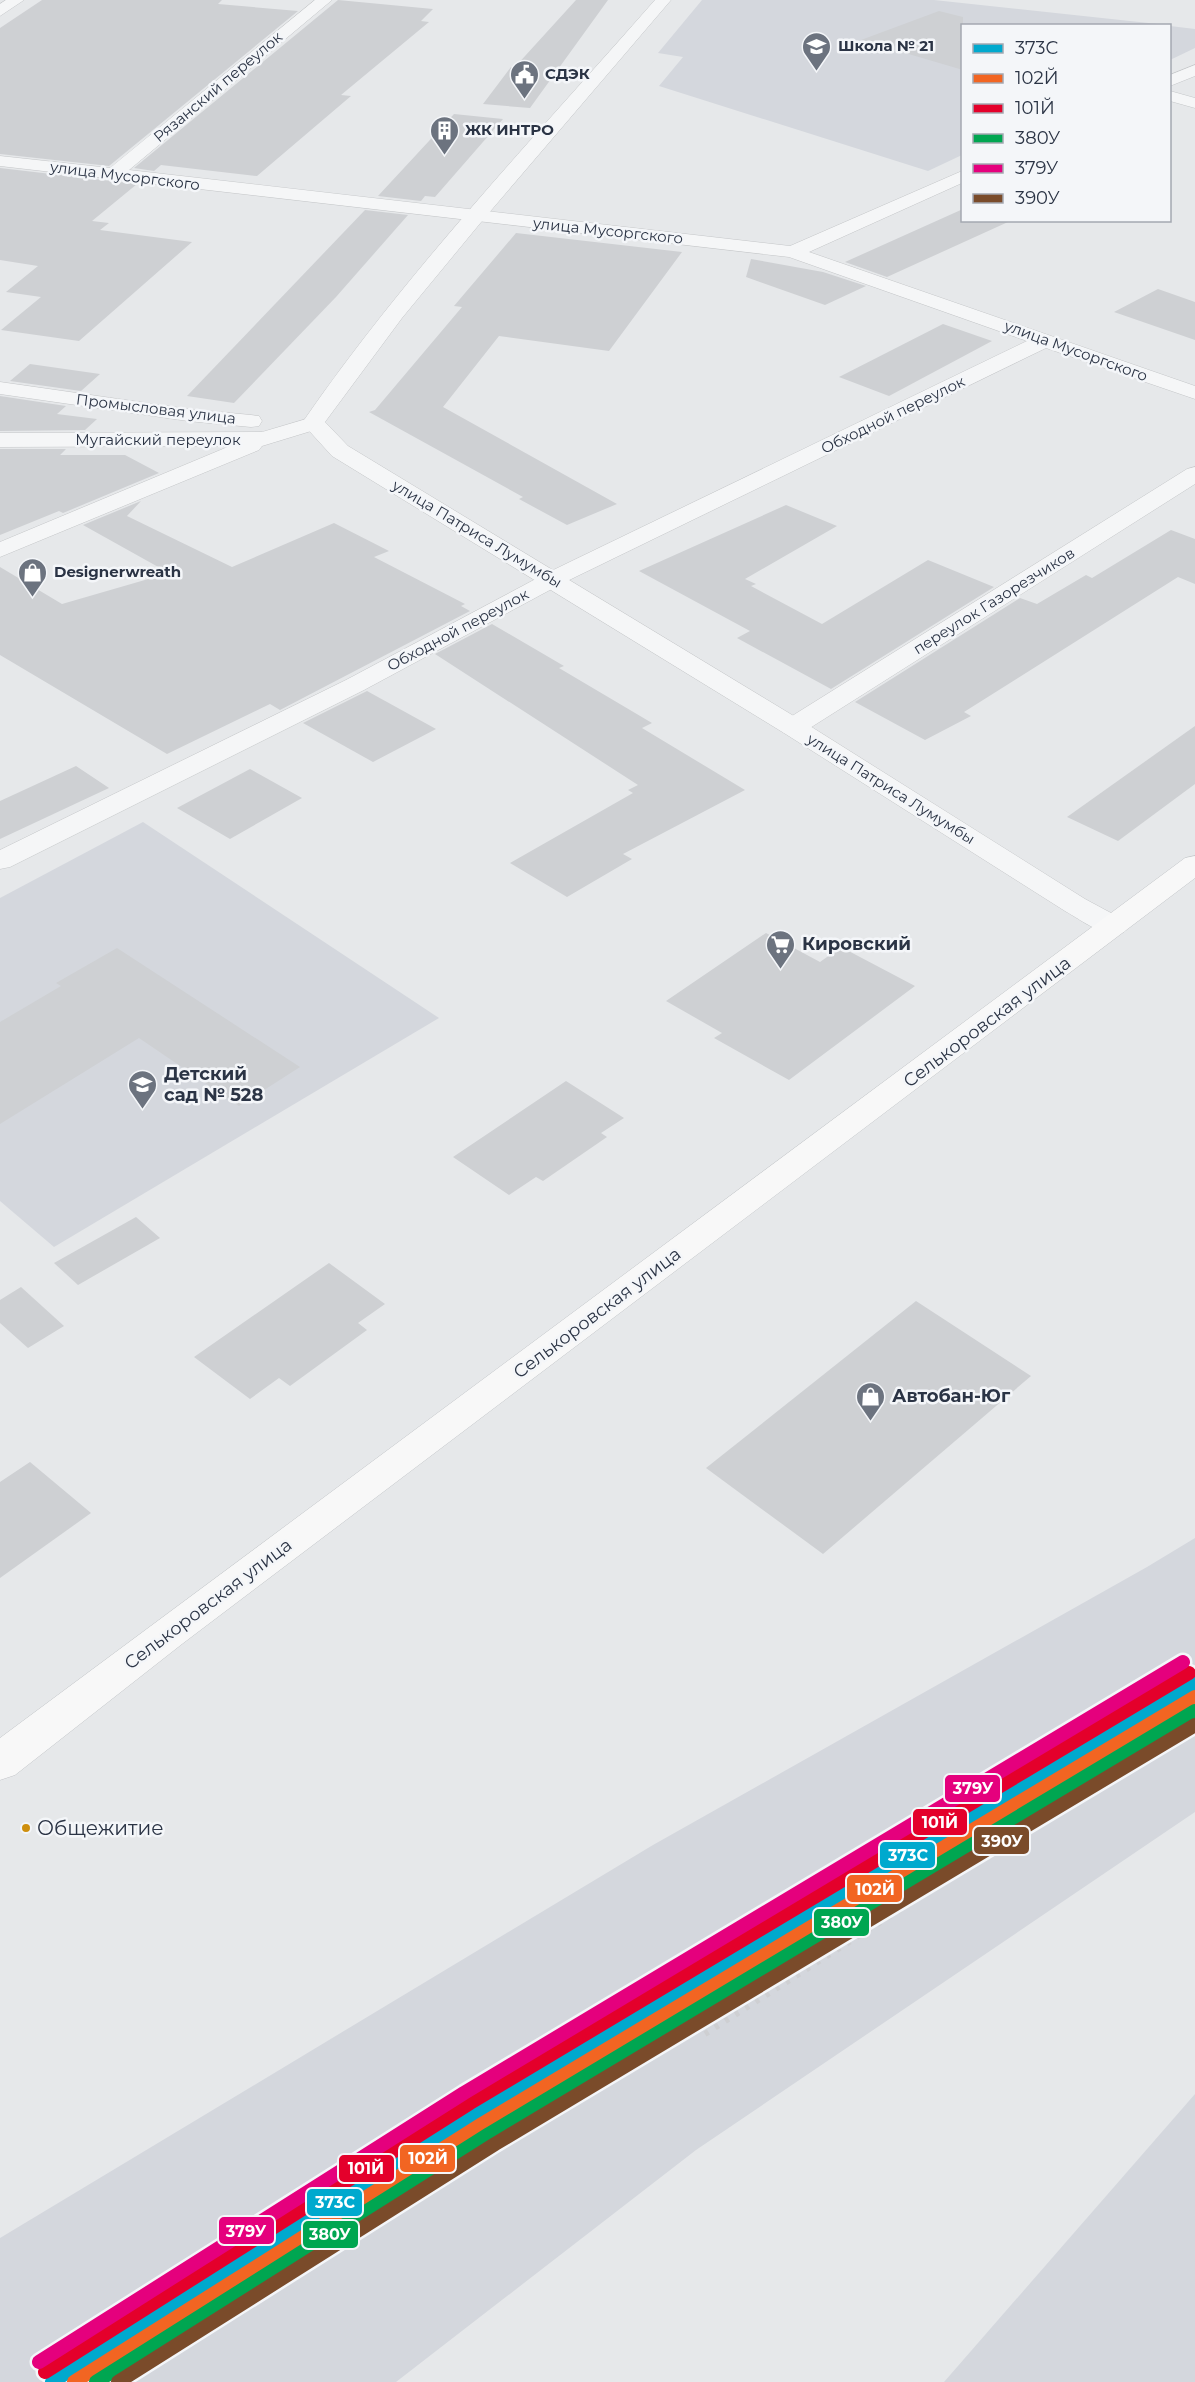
<svg xmlns="http://www.w3.org/2000/svg" width="1195" height="2382" font-family="Montserrat,sans-serif">
<style>
.built{fill:#d4d7dd}
.building{fill:#ced0d3}
.lines{fill:none;stroke-linecap:round;stroke-linejoin:round}
.minor-casing{stroke:#c4c6c8;stroke-width:1}
.tertiary-casing{stroke:#c4c6c8;stroke-width:1}
.primary-casing{stroke:#c2c5c8;stroke-width:1}
.minor{fill:#f5f6f7;fill-rule:evenodd}
.tertiary{fill:#f5f6f7;fill-rule:evenodd}
.primary{fill:#f8f8f8;fill-rule:evenodd}
.rail{stroke:#cecfd2;stroke-width:6;stroke-dasharray:4 8;stroke-linecap:butt}
.rail-1-casing{stroke:#f4f6f9;stroke-width:19}
.rail-2-casing{stroke:#f4f6f9;stroke-width:19}
.rail-3-casing{stroke:#f4f6f9;stroke-width:19}
.rail-4-casing{stroke:#f4f6f9;stroke-width:19}
.rail-5-casing{stroke:#f4f6f9;stroke-width:19}
.rail-6-casing{stroke:#f4f6f9;stroke-width:19}
.rail-1{stroke:#00a9ce;stroke-width:14}
.rail-2{stroke:#f26522;stroke-width:14}
.rail-3{stroke:#e4002b;stroke-width:14}
.rail-4{stroke:#00a651;stroke-width:14}
.rail-5{stroke:#e5007d;stroke-width:14}
.rail-6{stroke:#7a4b2a;stroke-width:14}
.bus-dot{fill:#ce8f0e;stroke:#f4f6f9;stroke-width:2}
.labels{text-anchor:middle;stroke-width:5;stroke-linejoin:round;paint-order:stroke}
.far-poi-label{font-size:15px;font-weight:bold;fill:#2b3445;stroke:#f4f6f9;text-anchor:start}
.far-street-label{font-size:15px;fill:#2b3445;stroke:#f4f6f9}
.poi-label{font-size:18px;font-weight:bold;fill:#2b3445;stroke:#f4f6f9;text-anchor:start}
.street-label{font-size:18px;fill:#2b3445;stroke:#f4f6f9}
.near-bus-label{font-size:20px;fill:#2b3445;stroke:#f4f6f9;text-anchor:start}
.line-badge{stroke:#f4f6f9;stroke-width:2}
.badge-label{font-size:16px;text-anchor:middle;font-weight:bold;fill:#fff}
</style>
<rect width="100%" height="100%" fill="#e6e8ea"/>
<g class="built">
<polygon points="702,0 934,0 1167,25 962,26 962,155 928,171 659,86 683,57 658,53"/>
<polygon points="1170,26 1195,29 1195,48 1170,60"/>
<polygon points="143,822 439,1018 54,1247 0,1201 0,898"/>
<polygon points="1195,1538 1195,1812 696,2150 396,2382 0,2382 0,2238 653,1845 1147,1567"/>
<polygon points="1195,2094 1195,2382 944,2382"/>
</g>
<g class="building">
<polygon points="42,0 222,0 218,4 298,11 109,166 0,154 0,28"/>
<polygon points="338,0 433,9 421,21 429,22 341,95 351,96 257,176 161,165 154,171 134,168"/>
<polygon points="576,0 608,0 530,108 483,104 511,67 515,67"/>
<polygon points="939,11 963,17 963,70 861,40"/>
<polygon points="454,114 503,119 435,197 425,196 421,201 378,196"/>
<polygon points="0,168 137,184 92,221 109,223 100,230 192,242 79,341 1,330 41,297 6,292 38,266 0,260"/>
<polygon points="963,209 963,220 1008,222 887,277 845,262"/>
<polygon points="365,210 408,215 336,297 234,403 187,396"/>
<polygon points="516,233 682,252 609,351 499,336 443,407 617,504 567,525 519,499 523,497 369,412 375,410 462,307 454,306"/>
<polygon points="751,259 823,272 866,286 825,305 746,277"/>
<polygon points="1158,289 1195,302 1195,340 1114,312"/>
<polygon points="943,324 992,341 889,396 839,377"/>
<polygon points="30,364 100,374 81,391 10,381"/>
<polygon points="0,396 66,406 57,414 97,419 85,430 0,431"/>
<polygon points="0,449 66,449 60,455 125,455 159,473 63,513 59,511 0,535"/>
<polygon points="141,501 127,516 232,567 334,523 389,551 374,557 465,604 461,606 470,611 280,710 270,704 167,754 0,655 0,567 62,604 169,573 83,525"/>
<polygon points="786,505 837,526 745,579 756,584 751,586 822,624 928,560 994,587 831,689 737,638 750,631 639,571"/>
<polygon points="1171,530 1195,539 1195,584 1178,577 964,712 971,716 925,740 855,702 1020,598 1037,604 1086,575 1092,578"/>
<polygon points="492,624 564,666 559,668 652,723 642,728 745,790 623,854 632,859 567,897 510,863 633,793 628,790 638,785 435,654"/>
<polygon points="367,691 436,729 373,762 303,723"/>
<polygon points="1195,726 1195,784 1118,841 1067,817"/>
<polygon points="76,766 109,788 0,839 0,801"/>
<polygon points="250,769 302,798 230,839 177,808"/>
<polygon points="766,933 820,962 841,947 915,986 789,1080 714,1038 722,1033 666,1001"/>
<polygon points="117,948 300,1067 239,1106 139,1038 0,1124 0,1022 61,986 56,983"/>
<polygon points="566,1081 624,1118 601,1133 607,1137 543,1181 536,1177 509,1195 453,1157"/>
<polygon points="136,1217 160,1238 78,1285 54,1263"/>
<polygon points="329,1263 385,1304 358,1323 367,1330 290,1386 279,1378 250,1399 194,1357"/>
<polygon points="21,1287 64,1326 28,1348 0,1323 0,1300"/>
<polygon points="916,1301 1031,1376 823,1554 706,1468"/>
<polygon points="30,1462 91,1513 0,1578 0,1482"/>
</g>
<g class="lines">
<defs>
<g id="minor">
<polygon points="6,0 24,0 0,16 0,4"/>
<polygon points="315,0 332,0 129,170 790,246 962,171 962,183 809,252 1195,386 1195,399 1046,348 561,584 364,690 10,867 0,869 0,850 346,680 545,574 1027,341 789,257 0,166 0,156 110,168"/>
<polygon points="1195,65 1195,76 1170,86 1170,75"/>
<polygon points="1170,91 1195,98 1195,108 1170,101"/>
<polygon points="0,382 188,409 251,415 259,416 262,421 259,426 251,427 188,421 0,394"/>
<polygon points="313,417 321,418 324,423 321,428 262,446 259,450 0,557 0,542 230,446 0,447 0,433 262,432"/>
<polygon points="1195,467 1195,484 802,733 793,735 784,733 780,727 784,721 1187,469"/>
</g>
<path id="tertiary" d="M 655,0 L 671,0 L 482,221 L 402,318 L 325,422 L 348,446 L 802,721 L 1085,899 L 1124,920 L 1129,926 L 1124,932 C 1103,938 1083,921 1065,911 L 784,733 L 332,456 L 302,423 C 406,272 534,138 655,0 Z"/>
<polygon id="primary" points="1195,856 1195,878 182,1644 15,1775 0,1780 0,1738 1185,858"/>
</defs>
<use href="#minor" class="minor-casing"/>
<use href="#tertiary" class="tertiary-casing"/>
<use href="#primary" class="primary-casing"/>
<use href="#minor" class="minor"/>
<use href="#tertiary" class="tertiary"/>
<use href="#primary" class="primary"/>
<polyline class="rail" points="705,2034 1056,1810 1195,1731"/>
<defs>
<polyline id="rail-1" points="52,2382 476,2113 1195,1683"/>
<polyline id="rail-2" points="74,2382 482,2124 1195,1697"/>
<polyline id="rail-3" points="45,2372 470,2103 1189,1673"/>
<polyline id="rail-4" points="96,2382 489,2134 1195,1711"/>
<polyline id="rail-5" points="39,2362 464,2093 1183,1662"/>
<polyline id="rail-6" points="118,2382 495,2144 1195,1725"/>
</defs>
<use href="#rail-1" class="rail-1-casing"/>
<use href="#rail-2" class="rail-2-casing"/>
<use href="#rail-3" class="rail-3-casing"/>
<use href="#rail-4" class="rail-4-casing"/>
<use href="#rail-5" class="rail-5-casing"/>
<use href="#rail-6" class="rail-6-casing"/>
<use href="#rail-1" class="rail-1"/>
<use href="#rail-2" class="rail-2"/>
<use href="#rail-3" class="rail-3"/>
<use href="#rail-4" class="rail-4"/>
<use href="#rail-5" class="rail-5"/>
<use href="#rail-6" class="rail-6"/>
</g>
<defs>
<symbol id="school-pin" viewBox="-11 -11 22 30"><path d="M0 17L-7.5 6A9.5 9.5 0 1 1 7.5 6Z" fill="#6c737f" stroke="#f4f6f9"/><path d="M0-5L7-2L0 1L-7-2ZM-4 1L0 2.5L4 1V4Q0 6-4 4Z" fill="#fff"/></symbol>
<symbol id="civic-pin" viewBox="-11 -11 22 30"><path d="M0 17L-7.5 6A9.5 9.5 0 1 1 7.5 6Z" fill="#6c737f" stroke="#f4f6f9"/><path d="M-.6-6.5H3V-4.5H.6V-3L4-1V1h2V6H-6V1h2V-1L-.6-3ZM-1.2 2.5V6h2.4V2.5Z" fill="#fff"/></symbol>
<symbol id="building-pin" viewBox="-11 -11 22 30"><path d="M0 17L-7.5 6A9.5 9.5 0 1 1 7.5 6Z" fill="#6c737f" stroke="#f4f6f9"/><path d="M-4-6H4V6H1V3H-1V6H-4ZM-2.5-4.3h1.7v1.8h-1.7ZM.8-4.3h1.7v1.8H.8ZM-2.5-1h1.7V.8h-1.7ZM.8-1h1.7V.8H.8Z" fill="#fff"/></symbol>
<symbol id="shop-pin" viewBox="-11 -11 22 30"><path d="M0 17L-7.5 6A9.5 9.5 0 1 1 7.5 6Z" fill="#6c737f" stroke="#f4f6f9"/><path d="M-5-2.5h2.3a2.7 3.5 0 0 1 5.4 0H5L5.5 6h-11ZM-1.5-2.5h3a1.5 2.3 0 0 0-3 0Z" fill="#fff"/></symbol>
<symbol id="supermarket-pin" viewBox="-11 -11 22 30"><path d="M0 17L-7.5 6A9.5 9.5 0 1 1 7.5 6Z" fill="#6c737f" stroke="#f4f6f9"/><path d="M-6-5.5h2.5l.6 2H6L4.5 2H-2.5L-4.4-4H-6ZM-1.5 3.2a1.3 1.3 0 1 0 .1 0ZM3 3.2a1.3 1.3 0 1 0 .1 0Z" fill="#fff"/></symbol>
</defs>
<g fill-rule="evenodd">
<use href="#school-pin" x="800" y="30" width="33" height="45"/>
<use href="#civic-pin" x="508" y="58" width="33" height="45"/>
<use href="#building-pin" x="428" y="114" width="33" height="45"/>
<use href="#shop-pin" x="16" y="556" width="33" height="45"/>
<use href="#supermarket-pin" x="764" y="928" width="33" height="45"/>
<use href="#school-pin" x="126" y="1068" width="33" height="45"/>
<use href="#shop-pin" x="854" y="1380" width="33" height="45"/>
</g>
<circle class="bus-dot" cx="26" cy="1828" r="5"/>
<g class="labels">
<g class="far-poi-label">
<text x="838" y="51">Школа № 21</text>
<text x="545" y="79">СДЭК</text>
<text x="465" y="135">ЖК ИНТРО</text>
<text x="54" y="577">Designerwreath</text>
</g>
<g class="far-street-label">
<text transform="translate(218 87) rotate(-40)" y="5">Рязанский переулок</text>
<text transform="translate(125 176) rotate(7)" y="5">улица Мусоргского</text>
<text transform="translate(608 231) rotate(6)" y="5">улица Мусоргского</text>
<text transform="translate(1076 351) rotate(20)" y="5">улица Мусоргского</text>
<text transform="translate(156 409) rotate(7)" y="5">Промысловая улица</text>
<text transform="translate(893 415) rotate(-26)" y="5">Обходной переулок</text>
<text x="158" y="445">Мугайский переулок</text>
<text transform="translate(477 534) rotate(31)" y="5">улица Патриса Лумумбы</text>
<text transform="translate(994 601) rotate(-32)" y="5">переулок Газорезчиков</text>
<text transform="translate(458 630) rotate(-28)" y="5">Обходной переулок</text>
<text transform="translate(891 789) rotate(32)" y="5">улица Патриса Лумумбы</text>
</g>
<g class="poi-label">
<text x="802" y="950">Кировский</text>
<text x="164" y="1080">Детский<tspan x="164" dy="21">сад № 528</tspan></text>
<text x="892" y="1402">Автобан-Юг</text>
</g>
<g class="street-label">
<text transform="translate(987 1022) rotate(-37)" y="6">Селькоровская улица</text>
<text transform="translate(597 1313) rotate(-37)" y="6">Селькоровская улица</text>
<text transform="translate(208 1604) rotate(-37)" y="6">Селькоровская улица</text>
</g>
<g class="near-bus-label">
<text x="37" y="1835">Общежитие</text>
</g>
</g>
<g class="line-badge">
<rect x="944" y="1774" width="57" height="29" rx="6" fill="#e5007d"/>
<rect x="912" y="1808" width="56" height="28" rx="6" fill="#e4002b"/>
<rect x="973" y="1826" width="57" height="29" rx="6" fill="#7a4b2a"/>
<rect x="879" y="1841" width="57" height="28" rx="6" fill="#00a9ce"/>
<rect x="846" y="1874" width="57" height="29" rx="6" fill="#f26522"/>
<rect x="813" y="1908" width="57" height="29" rx="6" fill="#00a651"/>
<rect x="399" y="2144" width="57" height="29" rx="6" fill="#f26522"/>
<rect x="338" y="2154" width="57" height="29" rx="6" fill="#e4002b"/>
<rect x="306" y="2188" width="57" height="29" rx="6" fill="#00a9ce"/>
<rect x="218" y="2216" width="57" height="29" rx="6" fill="#e5007d"/>
<rect x="302" y="2220" width="57" height="29" rx="6" fill="#00a651"/>
</g>
<g class="badge-label">
<text x="973" y="1794">379У</text>
<text x="940" y="1828">101Й</text>
<text x="1002" y="1847">390У</text>
<text x="908" y="1861">373C</text>
<text x="875" y="1895">102Й</text>
<text x="842" y="1928">380У</text>
<text x="428" y="2164">102Й</text>
<text x="366" y="2174">101Й</text>
<text x="335" y="2208">373C</text>
<text x="246" y="2237">379У</text>
<text x="330" y="2240">380У</text>
</g>
<rect x="961" y="24" width="210" height="198" fill="#f4f6f9" stroke="#a4a8b1" stroke-width="1.5"/>
<rect x="973" y="44" width="30" height="9" fill="#00a9ce" stroke="#a4a8b1" stroke-width="1.5"/>
<text x="1015" y="54" font-size="18" fill="#2b3445">373C</text>
<rect x="973" y="74" width="30" height="9" fill="#f26522" stroke="#a4a8b1" stroke-width="1.5"/>
<text x="1015" y="84" font-size="18" fill="#2b3445">102Й</text>
<rect x="973" y="104" width="30" height="9" fill="#e4002b" stroke="#a4a8b1" stroke-width="1.5"/>
<text x="1015" y="114" font-size="18" fill="#2b3445">101Й</text>
<rect x="973" y="134" width="30" height="9" fill="#00a651" stroke="#a4a8b1" stroke-width="1.5"/>
<text x="1015" y="144" font-size="18" fill="#2b3445">380У</text>
<rect x="973" y="164" width="30" height="9" fill="#e5007d" stroke="#a4a8b1" stroke-width="1.5"/>
<text x="1015" y="174" font-size="18" fill="#2b3445">379У</text>
<rect x="973" y="194" width="30" height="9" fill="#7a4b2a" stroke="#a4a8b1" stroke-width="1.5"/>
<text x="1015" y="204" font-size="18" fill="#2b3445">390У</text>
</svg>
